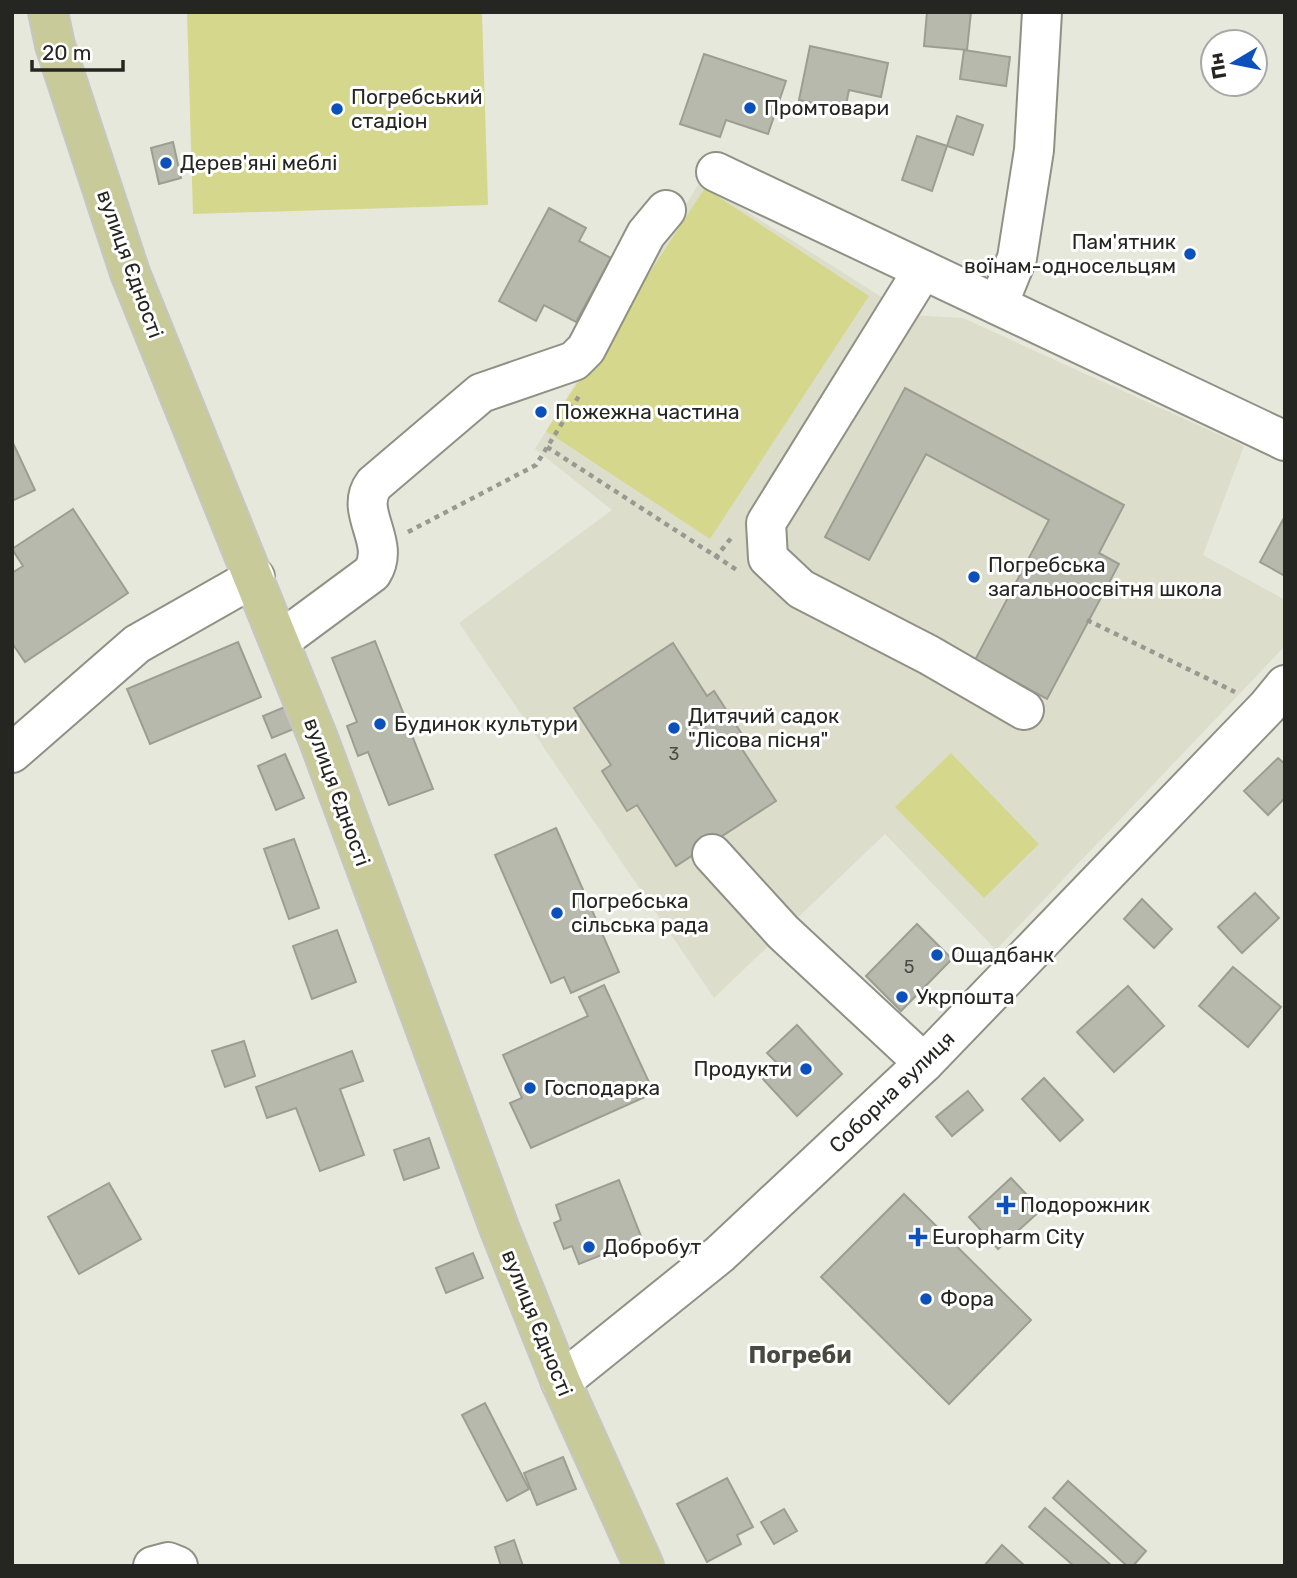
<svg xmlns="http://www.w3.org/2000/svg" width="1297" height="1578" font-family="Rubik,sans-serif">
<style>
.built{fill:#dcdecb}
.pitch{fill:#d5d88c}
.building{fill:#b8b9ad;stroke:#9d9e92;stroke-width:2}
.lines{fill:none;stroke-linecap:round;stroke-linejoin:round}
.minor-casing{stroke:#909185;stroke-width:42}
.major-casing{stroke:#c6c7c5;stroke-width:42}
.path{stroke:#989990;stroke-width:4.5;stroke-dasharray:5 5;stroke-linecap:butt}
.minor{stroke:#fff;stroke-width:38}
.major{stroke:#c8ca99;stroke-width:38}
.poi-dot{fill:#0c51bb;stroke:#fff;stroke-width:2.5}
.labels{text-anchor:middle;stroke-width:6;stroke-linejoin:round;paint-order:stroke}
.number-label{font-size:18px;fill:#4a4b44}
.poi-label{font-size:21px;fill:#252621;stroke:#fff;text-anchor:start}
.street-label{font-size:21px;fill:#252621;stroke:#fff}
.quarter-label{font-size:24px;font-weight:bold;fill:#48493f;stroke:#fff}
</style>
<rect width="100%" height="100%" fill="#e7e8dc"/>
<polygon class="built" points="700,182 910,315 963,318 1244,446 1203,555 1285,600 1285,646 996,950 885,834 714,998 459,623 612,510 535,449"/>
<g class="pitch">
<polygon points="187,12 482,12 488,205 193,214"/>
<polygon points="705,188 869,296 710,539 546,431"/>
<polygon points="951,753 1039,844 984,898 895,807"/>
</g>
<g class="building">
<polygon points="927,12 971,12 967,50 924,46"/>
<polygon points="810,46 888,63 881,97 849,90 845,110 799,100"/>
<polygon points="964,50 1010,57 1006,86 960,79"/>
<polygon points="704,54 786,81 768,134 726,120 720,137 680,124"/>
<polygon points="957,116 983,125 973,155 947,146"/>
<polygon points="917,136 947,146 932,191 902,180"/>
<polygon points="173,142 181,178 159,184 151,148"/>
<polygon points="549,208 586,228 579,241 611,258 576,322 544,305 536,321 499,301"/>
<polygon points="905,388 1124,505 1099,553 1119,564 1047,699 975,660 1049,520 926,454 869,560 825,537"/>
<polygon points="12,441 35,490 12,501"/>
<polygon points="73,509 128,593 25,662 12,643 12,573 23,566 12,549"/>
<polygon points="1285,516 1285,576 1260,562"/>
<polygon points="375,641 433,789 389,805 368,752 358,756 347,726 357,722 332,658"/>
<polygon points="238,642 261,697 150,744 127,689"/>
<polygon points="673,643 707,696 714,691 745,739 738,743 776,801 676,866 637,805 627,811 602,771 611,765 574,708"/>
<polygon points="287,706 296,728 272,738 263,716"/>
<polygon points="285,754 304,798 276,810 258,766"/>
<polygon points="1278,758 1285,764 1285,798 1268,815 1244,791"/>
<polygon points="556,828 619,972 571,993 564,977 551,983 495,855"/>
<polygon points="294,839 319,908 289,919 264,849"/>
<polygon points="1255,893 1279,918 1242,953 1218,927"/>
<polygon points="1142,899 1172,929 1154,948 1124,919"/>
<polygon points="917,924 952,959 901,1011 866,976"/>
<polygon points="337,930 356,982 312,999 293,946"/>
<polygon points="1233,967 1281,1007 1248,1047 1199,1006"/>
<polygon points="604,985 654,1093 531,1148 510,1103 522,1098 503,1055 588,1016 579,997"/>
<polygon points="1128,986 1164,1026 1114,1072 1077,1032"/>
<polygon points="797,1025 842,1074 797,1116 763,1079 779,1065 767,1053"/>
<polygon points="244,1041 255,1076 225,1087 212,1051"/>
<polygon points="352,1051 363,1081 340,1089 364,1155 320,1171 296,1108 267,1118 256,1087"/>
<polygon points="1044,1078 1083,1120 1060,1141 1022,1099"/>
<polygon points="968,1091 983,1110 952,1136 936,1117"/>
<polygon points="429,1138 439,1168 404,1180 394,1150"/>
<polygon points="1011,1178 1041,1210 998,1249 969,1217"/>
<polygon points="619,1180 642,1239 579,1264 572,1246 564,1249 554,1223 561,1220 556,1205"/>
<polygon points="109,1183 141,1239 79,1274 48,1217"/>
<polygon points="904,1194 1031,1320 949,1404 821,1277"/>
<polygon points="473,1253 483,1278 446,1293 436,1268"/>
<polygon points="485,1403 529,1489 507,1501 462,1415"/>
<polygon points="563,1457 576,1489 537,1505 524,1473"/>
<polygon points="727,1478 753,1527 737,1535 741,1544 707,1562 677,1504"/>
<polygon points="1068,1481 1146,1551 1133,1566 1127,1566 1053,1498"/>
<polygon points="1045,1508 1112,1566 1074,1566 1029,1527"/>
<polygon points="784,1509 797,1531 774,1544 761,1522"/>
<polygon points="514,1540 523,1566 501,1566 495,1547"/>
<polygon points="1002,1545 1025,1566 984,1566"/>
</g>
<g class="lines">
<defs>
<g id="minor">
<polyline points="716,172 1285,441"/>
<polyline points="923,270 766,523 768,558 801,589 929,655 1024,710"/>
<polyline points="998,305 1017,258 1034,150 1042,12"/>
<path d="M 280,641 L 372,573 C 392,542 353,512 374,484 L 481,393 L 574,361 L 586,349 L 646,234 L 666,210"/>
<polyline points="12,753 137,644 255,577"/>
<polyline points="712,854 783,932 924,1063"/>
<polyline points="561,1382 720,1254 924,1063 1267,707 1285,685"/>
<polyline points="153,1566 168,1562 178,1566"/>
</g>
<polyline id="major" points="48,12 55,45 130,273 318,738 500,1230 561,1382 644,1566"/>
</defs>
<use href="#minor" class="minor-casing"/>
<use href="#major" class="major-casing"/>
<g class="path">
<polyline points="547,447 737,570"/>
<polyline points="408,532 536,465 579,396"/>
<polyline points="715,558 732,537"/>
<polyline points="1087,620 1235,692"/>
</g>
<use href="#minor" class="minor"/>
<use href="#major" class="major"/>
</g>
<g class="poi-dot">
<circle cx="750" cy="108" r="7"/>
<circle cx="337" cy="109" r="7"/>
<circle cx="166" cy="163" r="7"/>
<circle cx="1190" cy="254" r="7"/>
<circle cx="541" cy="412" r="7"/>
<circle cx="974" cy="577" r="7"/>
<circle cx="380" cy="724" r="7"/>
<circle cx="674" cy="728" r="7"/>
<circle cx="557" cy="913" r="7"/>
<circle cx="937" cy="955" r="7"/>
<circle cx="902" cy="997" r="7"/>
<circle cx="806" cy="1069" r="7"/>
<circle cx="530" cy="1088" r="7"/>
<path d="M1002.5 1194.5h7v7h7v7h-7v7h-7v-7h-7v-7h7z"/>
<path d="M914.5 1226.5h7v7h7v7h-7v7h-7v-7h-7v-7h7z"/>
<circle cx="589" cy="1247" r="7"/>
<circle cx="926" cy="1299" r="7"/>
</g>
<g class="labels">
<g class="number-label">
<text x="674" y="760">3</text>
<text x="909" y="973">5</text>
</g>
<g class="poi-label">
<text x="351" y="104">Погребський<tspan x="351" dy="24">стадіон</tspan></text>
<text x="764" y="115">Промтовари</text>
<text x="180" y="170">Дерев'яні меблі</text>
<text x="1176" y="249" text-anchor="end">Пам'ятник<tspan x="1176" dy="24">воїнам-односельцям</tspan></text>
<text x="555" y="419">Пожежна частина</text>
<text x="988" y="572">Погребська<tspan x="988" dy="24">загальноосвітня школа</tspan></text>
<text x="688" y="723">Дитячий садок<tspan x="688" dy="24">"Лісова пісня"</tspan></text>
<text x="394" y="731">Будинок культури</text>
<text x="571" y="908">Погребська<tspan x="571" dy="24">сільська рада</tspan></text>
<text x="951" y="962">Ощадбанк</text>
<text x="916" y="1004">Укрпошта</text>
<text x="792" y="1076" text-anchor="end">Продукти</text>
<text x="544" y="1095">Господарка</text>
<text x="1020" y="1212">Подорожник</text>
<text x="932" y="1244">Europharm City</text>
<text x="603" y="1254">Добробут</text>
<text x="940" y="1306">Фора</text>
</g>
<g class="street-label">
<text transform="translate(130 264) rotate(70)" y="7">вулиця Єдності</text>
<text transform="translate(337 792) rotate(70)" y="7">вулиця Єдності</text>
<text transform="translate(892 1092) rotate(-44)" y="7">Соборна вулиця</text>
<text transform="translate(537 1323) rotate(68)" y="7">вулиця Єдності</text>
</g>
<g class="quarter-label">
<text x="800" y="1363">Погреби</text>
</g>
</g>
<rect width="1297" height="1578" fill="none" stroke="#252621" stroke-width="28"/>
<g transform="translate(1234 63) rotate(260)"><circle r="33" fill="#ffffff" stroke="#a8a8a6" stroke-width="2"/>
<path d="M0-5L12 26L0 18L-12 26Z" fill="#0c51bb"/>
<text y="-10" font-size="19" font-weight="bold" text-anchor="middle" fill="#252621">Пн</text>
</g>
<path d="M32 60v10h91v-10" fill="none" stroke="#252621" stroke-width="3.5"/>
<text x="42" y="60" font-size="21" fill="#252621" stroke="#ffffff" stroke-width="5" paint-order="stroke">20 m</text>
</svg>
